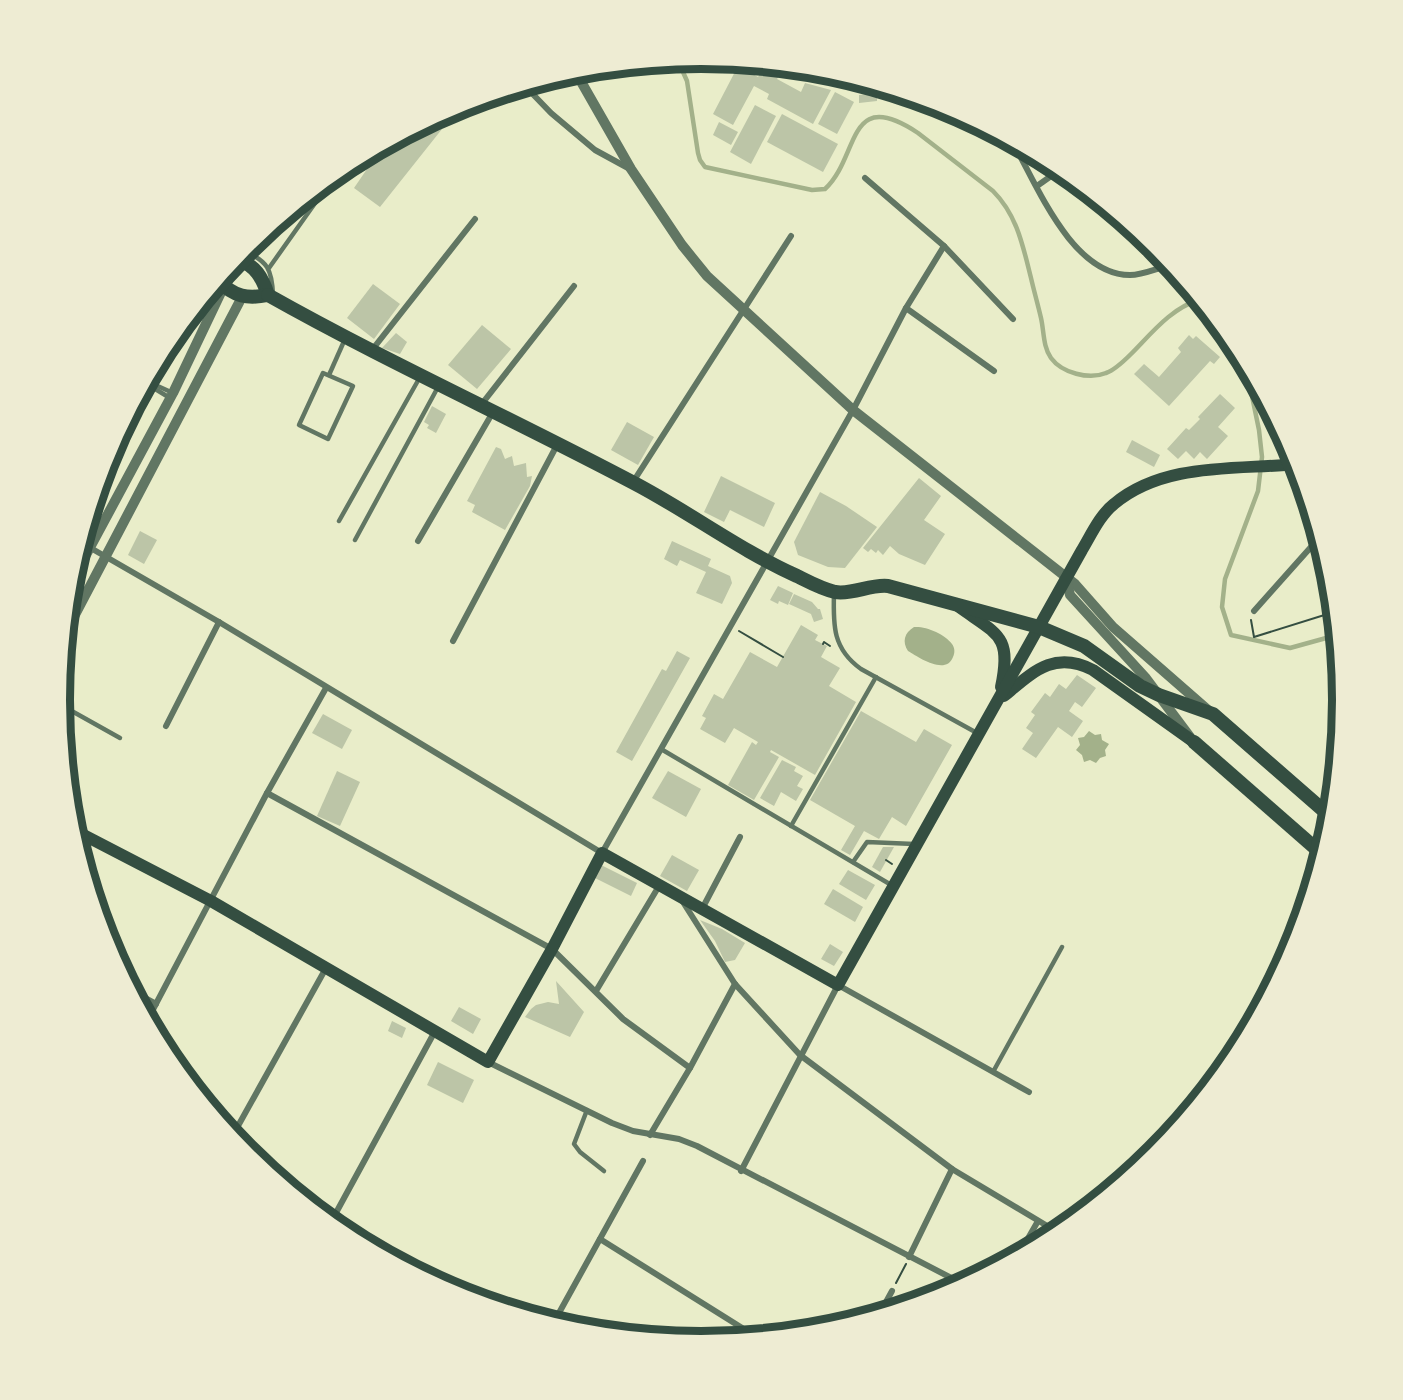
<svg xmlns="http://www.w3.org/2000/svg" width="1403" height="1400" font-family="Georgia,serif">
<style>
.water{fill:#a3b18a}
.lines{fill:none;stroke-linecap:round;stroke-linejoin:round}
.stream{stroke:#a3b18a;stroke-width:4.5}
.building{fill:#bcc5a7}
.path{stroke:#344e41;stroke-width:2}
.service{stroke:#617663;stroke-width:4.5}
.minor{stroke:#617663;stroke-width:6}
.tertiary{stroke:#617663;stroke-width:10}
.secondary{stroke:#344e41;stroke-width:12}
.primary{stroke:#344e41;stroke-width:14}
.rim{fill:none;stroke:#344e41;stroke-width:8}
</style>
<rect width="100%" height="100%" fill="#e9edc9"/>
<g class="water">
<path d="M 914,627 C 926,626 945,634 952,644 C 955,648 955,653 953,657 C 946,676 918,657 908,651 C 902,642 904,633 914,627 Z"/>
<polygon points="1089,731 1095,735 1101,734 1102,740 1109,744 1105,750 1106,756 1100,758 1096,763 1090,760 1084,762 1082,755 1076,750 1080,745 1078,738 1084,737"/>
</g>
<g class="lines">
<g class="stream">
<path d="M 673,61 L 683,72 L 687,81 L 698,153 L 700,160 L 705,167 L 812,190 L 825,189 C 860,157 846,85 918,133 L 993,191 C 1017,215 1023,246 1031,278 C 1034,291 1038,305 1041,318 C 1044,331 1043,347 1051,358 C 1062,373 1089,380 1106,373 C 1115,370 1124,361 1131,354 C 1151,334 1171,308 1199,300"/>
<polyline points="1245,362 1259,430 1262,457 1258,491 1225,579 1222,607 1231,635 1290,648 1337,635"/>
</g>
</g>
<g class="building">
<polygon points="697,59 709,59 711,67 702,71 701,64"/>
<polygon points="738,66 758,77 762,71 779,76 777,79 801,92 805,83 831,90 813,124 767,99 769,94 754,86 733,125 713,114"/>
<polygon points="835,92 854,102 837,134 818,124"/>
<polygon points="877,93 877,101 859,103 859,95"/>
<polygon points="755,105 776,116 751,164 730,152"/>
<polygon points="782,114 838,144 823,172 767,142"/>
<polygon points="431,121 442,129 380,207 354,188 378,153 375,151"/>
<polygon points="719,122 738,132 731,145 713,135"/>
<polygon points="373,284 400,304 374,339 347,318"/>
<polygon points="186,321 159,378 152,375 168,343"/>
<polygon points="482,325 511,349 477,389 448,365"/>
<polygon points="396,333 407,342 400,354 382,348"/>
<polygon points="1189,335 1193,339 1196,336 1220,357 1214,364 1210,361 1169,406 1134,374 1144,364 1159,377 1181,352 1178,348"/>
<polygon points="1220,394 1235,408 1218,427 1228,436 1207,459 1200,452 1194,459 1186,451 1178,459 1167,449 1186,428 1189,430 1200,419 1198,417"/>
<polygon points="432,406 446,414 436,433 427,428 429,425 424,422"/>
<polygon points="627,422 654,437 638,465 611,450"/>
<polygon points="1132,440 1160,455 1154,467 1126,452"/>
<polygon points="496,447 501,449 505,459 512,456 514,466 526,463 527,477 532,476 530,486 505,530 472,512 475,505 467,501"/>
<polygon points="721,476 775,503 764,527 730,510 724,522 704,512"/>
<polygon points="919,478 941,496 924,520 945,534 925,565 899,554 890,546 883,555 878,550 876,553 871,549 868,552 863,548"/>
<polygon points="820,492 846,506 877,527 845,568 828,567 798,555 794,542"/>
<polygon points="140,531 157,540 144,564 128,555"/>
<polygon points="672,541 711,559 708,566 730,576 732,583 722,604 696,593 706,572 680,560 677,566 664,559"/>
<polygon points="778,586 793,593 788,605 779,601 778,604 770,600"/>
<polygon points="794,594 812,602 818,609 820,609 823,619 814,622 811,614 789,604"/>
<polygon points="801,625 818,635 815,640 827,646 821,657 840,668 829,686 856,702 815,775 771,750 770,752 779,757 754,800 728,785 752,742 756,745 758,742 734,728 725,743 700,729 706,718 702,716 714,694 723,699 750,652 777,667"/>
<polygon points="677,651 690,658 632,761 616,752 662,669 666,671"/>
<polygon points="1077,675 1096,688 1082,707 1075,702 1069,711 1083,721 1072,737 1058,727 1036,758 1022,749 1033,733 1026,728 1035,715 1031,712 1045,693 1050,697 1059,684 1066,689"/>
<polygon points="861,711 916,742 924,729 952,745 906,826 892,817 879,839 864,831 850,855 841,850 855,826 810,800"/>
<polygon points="323,714 352,730 342,749 312,733"/>
<polygon points="782,760 796,767 794,771 803,776 797,786 803,789 796,801 781,792 774,806 760,798"/>
<polygon points="337,771 360,782 340,826 317,816"/>
<polygon points="668,771 701,789 686,817 652,798"/>
<polygon points="883,847 894,847 880,872 872,867"/>
<polygon points="672,855 699,870 687,891 660,876"/>
<polygon points="601,865 637,883 631,896 595,878"/>
<polygon points="848,870 875,885 866,900 839,884"/>
<polygon points="833,889 863,907 855,922 824,904"/>
<polygon points="700,920 722,929 745,943 735,960 725,962 715,941"/>
<polygon points="830,944 843,952 834,966 821,959"/>
<polygon points="556,981 584,1012 570,1037 525,1017 531,1009 536,1005 548,1002 559,1004"/>
<polygon points="459,1007 481,1019 473,1034 451,1021"/>
<polygon points="392,1021 406,1028 402,1038 388,1031"/>
<polygon points="438,1062 474,1080 463,1103 427,1085"/>
<polygon points="300,1195 316,1203 313,1207 299,1196"/>
</g>
<g class="lines">
<g class="path">
<polyline points="1251,620 1254,637 1334,612"/>
<polyline points="739,631 783,657"/>
<polyline points="823,644 824,642 830,646"/>
<polyline points="886,860 892,864"/>
<polyline points="896,1283 906,1264"/>
</g>
<g class="service">
<path d="M 244,251 C 268,261 272,270 273,295"/>
<polyline points="269,268 335,175"/>
<polygon points="323,373 353,386 328,439 299,425"/>
<polyline points="329,375 345,339"/>
<polyline points="151,383 173,393"/>
<polyline points="147,384 170,398"/>
<polyline points="339,521 420,377"/>
<polyline points="355,540 438,387"/>
<path d="M 834,594 C 833,626 833,649 861,669 L 977,733"/>
<polyline points="61,705 120,738"/>
<polyline points="661,749 893,886"/>
<polyline points="791,826 876,677"/>
<polyline points="853,862 867,842 914,844"/>
<polyline points="993,1072 1062,947"/>
<polyline points="587,1110 574,1144 580,1152 604,1171"/>
</g>
<g class="minor">
<polyline points="781,66 824,78 854,79"/>
<polyline points="525,86 551,113 595,150 628,168"/>
<path d="M 1013,143 C 1037,185 1072,275 1130,275 C 1142,275 1158,268 1170,265"/>
<polyline points="865,178 944,246 1013,319"/>
<polyline points="1037,186 1061,169"/>
<polyline points="906,308 994,371"/>
<polyline points="372,350 475,219"/>
<polyline points="481,405 574,286"/>
<polyline points="633,482 791,236"/>
<polyline points="418,541 493,412"/>
<polyline points="82,543 219,622 602,853 853,410 906,308 944,246"/>
<polyline points="1254,611 1319,538"/>
<polyline points="453,641 557,445"/>
<polyline points="166,726 219,622"/>
<polyline points="267,793 552,949 623,1019 690,1068"/>
<polyline points="683,902 735,984 800,1055 952,1169 1059,1233"/>
<polyline points="702,909 740,837"/>
<polyline points="596,991 659,886"/>
<polyline points="134,992 156,1004"/>
<polyline points="148,1019 267,793 326,688"/>
<polyline points="488,1062 612,1123 633,1131 679,1139 697,1146 963,1284"/>
<polyline points="233,1135 326,968"/>
<polyline points="650,1135 690,1068 735,984"/>
<polyline points="741,1171 838,985 1029,1092"/>
<polyline points="331,1222 434,1033"/>
<polyline points="600,1239 755,1336"/>
<polyline points="1019,1254 1038,1221"/>
<polyline points="909,1257 952,1169"/>
<polyline points="880,1313 892,1291"/>
<polyline points="554,1322 643,1161"/>
</g>
<g class="tertiary">
<polyline points="575,71 631,169 682,245 707,276 853,410 1075,584 1113,627 1208,710"/>
<polyline points="1066,577 1070,595 1145,677 1190,737"/>
<polyline points="72,581 173,393 224,286"/>
<polyline points="67,630 242,297"/>
</g>
<g class="secondary">
<path d="M 959,607 C 998,635 1012,635 1001,687"/>
<path d="M 1004,696 C 1033,672 1054,650 1093,670 L 1194,742"/>
<path d="M 74,830 L 211,901 L 488,1062 L 552,949 L 602,853 L 838,985 L 1082,550 C 1091,535 1100,515 1114,504 C 1164,462 1236,470 1297,464"/>
</g>
<g class="primary">
<path d="M 237,259 C 256,266 262,277 268,295"/>
<path d="M 219,281 C 234,297 248,299 268,295"/>
<path d="M 268,295 C 387,362 511,418 632,482 C 688,511 739,550 797,576 C 809,582 822,589 835,592 C 853,595 870,584 888,586 L 1039,627 L 1084,646 L 1140,686 L 1159,695 L 1213,714 L 1331,817"/>
<polyline points="1194,742 1322,854"/>
</g>
</g>
<path d="M0 0H1403V1400H0ZM70 700a631 631 0 1 1 1262 0a631 631 0 1 1-1262 0Z" fill="#eeecd3" fill-rule="evenodd"/>
<path class="rim" d="M70 700a631 631 0 1 1 1262 0a631 631 0 1 1-1262 0Z"/>
</svg>
